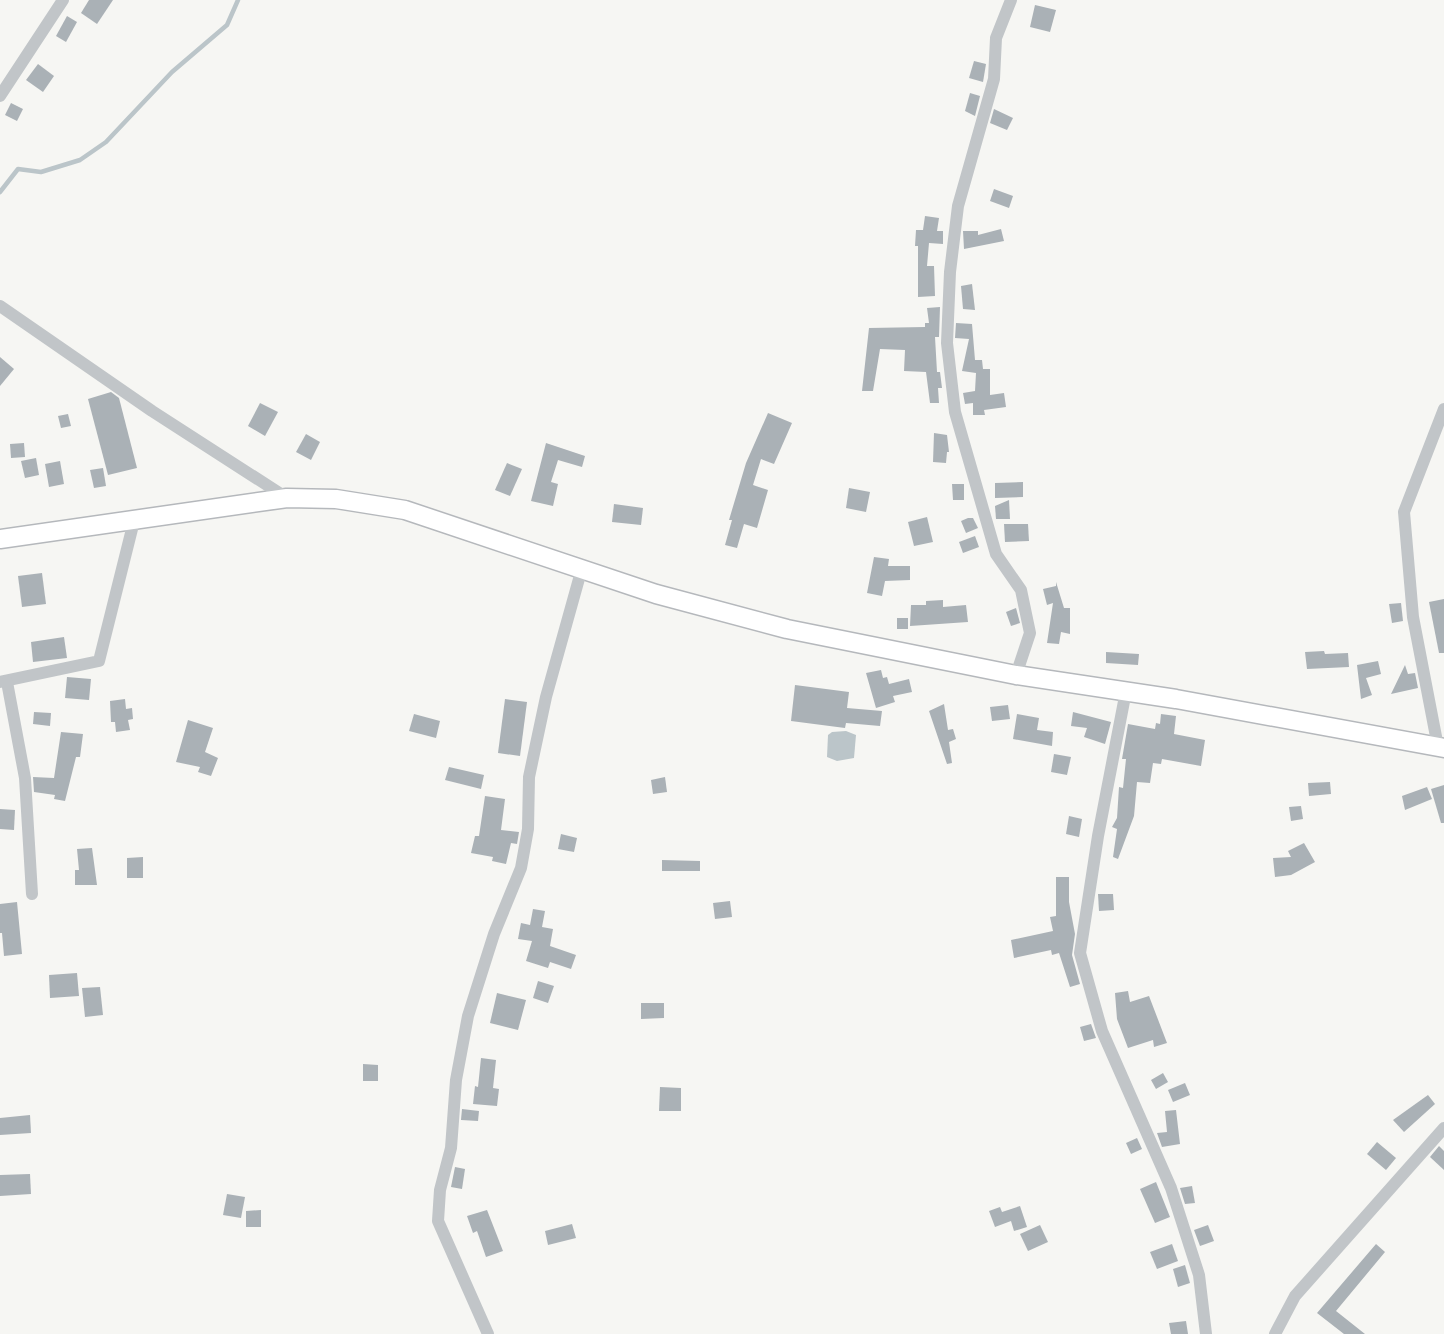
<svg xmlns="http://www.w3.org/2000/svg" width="1444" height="1334" font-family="Manrope,sans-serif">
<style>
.water{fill:#bbc5c9}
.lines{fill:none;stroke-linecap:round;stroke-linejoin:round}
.stream{stroke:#bbc5c9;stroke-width:4.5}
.building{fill:#aab1b6}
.primary-casing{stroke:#b5b8bc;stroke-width:21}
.street{stroke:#c1c5c8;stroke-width:12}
.primary{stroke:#fff;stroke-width:18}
</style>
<rect width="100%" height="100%" fill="#f6f6f3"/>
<polygon class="water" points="846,731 856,735 854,758 837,761 827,757 828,735 832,732"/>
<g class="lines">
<polyline class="stream" points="0,192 18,169 41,172 80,160 106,142 172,72 227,25 238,0"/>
</g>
<g class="building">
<polygon points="89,0 113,0 97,24 81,13"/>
<polygon points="1035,5 1056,10 1050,32 1030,27"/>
<polygon points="67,16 77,22 66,42 56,36"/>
<polygon points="974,61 986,64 983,82 969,78"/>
<polygon points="38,64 54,76 43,92 26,80"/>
<polygon points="970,93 980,96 975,116 965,111"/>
<polygon points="11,103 23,109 17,121 5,115"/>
<polygon points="994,109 1013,118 1007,130 990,123"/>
<polygon points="994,189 1013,196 1009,208 990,201"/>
<polygon points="925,216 939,218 937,231 943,231 943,244 929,243 927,266 934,266 935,296 918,297 918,246 915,246 916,230 923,230"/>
<polygon points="1001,229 1004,241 964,249 963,231 978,231 978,235"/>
<polygon points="972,284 975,310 963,309 961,286"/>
<polygon points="940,307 939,337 935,337 937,372 940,372 942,388 938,388 939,403 930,403 926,372 904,371 905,350 880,349 873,391 862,391 869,328 925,327 925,323 929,323 927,308"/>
<polygon points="956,323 972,324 975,360 982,360 983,369 990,369 990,395 1004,393 1006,407 984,410 985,415 973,415 973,403 965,404 963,393 975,391 976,373 962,371 969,339 955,338"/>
<polygon points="0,357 14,369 0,386"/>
<polygon points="111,392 119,398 137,468 108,475 88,399"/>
<polygon points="260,403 278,412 265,436 248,426"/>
<polygon points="768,413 792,423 774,464 761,459 753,485 768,490 757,528 744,524 737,548 725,545 732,520 729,520 746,463"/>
<polygon points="68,414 71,426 61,428 58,416"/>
<polygon points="934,433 947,435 949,452 947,452 946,463 933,462"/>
<polygon points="306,434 320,442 311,460 296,452"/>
<polygon points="24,443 25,457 11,458 10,444"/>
<polygon points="546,443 585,456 582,467 558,460 551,482 558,484 553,506 531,501"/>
<polygon points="36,458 39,475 25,478 21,461"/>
<polygon points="60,461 64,484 49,487 45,464"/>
<polygon points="507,463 522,469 510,496 495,490"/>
<polygon points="103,468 106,486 94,488 90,470"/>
<polygon points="1023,482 1023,497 995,498 995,483"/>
<polygon points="952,484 964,484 964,500 953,500"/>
<polygon points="849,488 870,492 866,512 846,508"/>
<polygon points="1009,500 1010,519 996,519 995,506"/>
<polygon points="614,504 643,508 641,525 612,522"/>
<polygon points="927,517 933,542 914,546 908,522"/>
<polygon points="968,518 973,518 978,528 966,533 961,521"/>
<polygon points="1004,524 1028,524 1029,541 1005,542"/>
<polygon points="975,536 979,547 963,553 959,542"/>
<polygon points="874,557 889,559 888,566 910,566 910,580 885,581 882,596 867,593"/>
<polygon points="42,573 46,604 22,607 18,576"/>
<polygon points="1056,582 1064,608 1070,608 1070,634 1061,632 1059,644 1047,643 1053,603 1047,605 1043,589 1056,586"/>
<polygon points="1444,599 1444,653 1439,653 1429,602"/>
<polygon points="943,600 943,607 966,605 968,622 910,626 911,605 926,605 926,601"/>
<polygon points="1401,603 1403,621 1392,623 1389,604"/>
<polygon points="1016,608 1020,623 1011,626 1006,612"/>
<rect x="897" y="618" width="11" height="11"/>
<polygon points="64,637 67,658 33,662 31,642"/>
<polygon points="1324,651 1325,654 1348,653 1349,667 1307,669 1305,652"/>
<polygon points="1106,652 1139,654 1138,665 1106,663"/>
<polygon points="1378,661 1381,674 1366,678 1372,695 1361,699 1357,665"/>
<polygon points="1405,665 1408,674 1415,673 1418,688 1391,694"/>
<polygon points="881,670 883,678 887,677 889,684 909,679 912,692 893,696 895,702 876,708 866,673"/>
<polygon points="67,677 91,679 89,700 65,698"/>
<polygon points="795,685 849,692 847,708 882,711 880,726 846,723 845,728 791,721"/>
<polygon points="125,699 126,709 132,708 133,719 128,720 130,730 116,732 115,722 111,722 110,701"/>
<polygon points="505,699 527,702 520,756 498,753"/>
<polygon points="944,704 948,730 953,729 956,739 949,742 952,763 947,764 929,711"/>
<polygon points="1008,705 1010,719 992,721 990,707"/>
<polygon points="34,712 51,713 50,726 33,724"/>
<polygon points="1073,712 1111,722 1105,744 1084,737 1087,728 1071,726"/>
<polygon points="414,714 440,721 436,738 409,731"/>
<polygon points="1017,714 1039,718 1037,730 1053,732 1052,746 1013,739"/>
<polygon points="1161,714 1176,716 1174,734 1205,740 1201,766 1162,759 1161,764 1153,763 1150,783 1137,782 1134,816 1118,859 1113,857 1117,829 1112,827 1117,818 1119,787 1123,788 1126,759 1122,759 1128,724 1155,729 1156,723 1160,724"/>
<polygon points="188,720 213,728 205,752 218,758 211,776 198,772 200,767 176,762"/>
<polygon points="61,732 83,734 80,757 76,757 65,801 54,799 55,795 34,792 33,777 54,778"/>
<polygon points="1054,754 1071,757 1067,775 1051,772"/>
<polygon points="449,767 484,775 481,789 445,780"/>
<polygon points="665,777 667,792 653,794 651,780"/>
<polygon points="1330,782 1331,794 1309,796 1308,783"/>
<polygon points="1444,785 1444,823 1441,823 1431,789"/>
<polygon points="1427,787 1432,799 1405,810 1402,796"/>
<polygon points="485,796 505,799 501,830 519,832 517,844 511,843 506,864 492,861 493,857 471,853 475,836 479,836"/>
<polygon points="1301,806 1303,819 1291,821 1289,807"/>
<polygon points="0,809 15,810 14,830 0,829"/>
<polygon points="1069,816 1082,819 1079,837 1066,834"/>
<polygon points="561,834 577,838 574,852 558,849"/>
<polygon points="1304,843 1315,862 1291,875 1275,877 1273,858 1291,857 1288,851"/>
<polygon points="92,848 97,885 75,885 75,870 79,870 77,849"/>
<polygon points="143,857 143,878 127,878 127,858"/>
<polygon points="662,860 700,861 700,871 662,871"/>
<polygon points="1056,877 1069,877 1069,902 1075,934 1072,955 1080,984 1070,987 1059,953 1052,955 1051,950 1014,958 1011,940 1053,931 1050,917 1056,916"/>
<polygon points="1098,894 1113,894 1114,910 1099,911"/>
<polygon points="730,901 732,917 715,919 713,903"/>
<polygon points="17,902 22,954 4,956 2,933 0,933 0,904"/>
<polygon points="533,909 545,911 542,927 553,929 550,946 576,955 571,969 550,962 548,968 526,961 532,941 518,939 521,923 530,925"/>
<polygon points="77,973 79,996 50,998 49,975"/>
<polygon points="538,981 554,986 548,1003 533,998"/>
<polygon points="100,987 103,1015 85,1017 82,988"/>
<polygon points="1128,991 1130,1002 1149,996 1167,1043 1154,1047 1153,1040 1128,1048 1117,1019 1115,993"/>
<polygon points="497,993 526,1000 518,1030 490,1023"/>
<polygon points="641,1003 664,1003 664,1018 641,1019"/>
<polygon points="1091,1024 1096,1038 1084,1041 1080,1027"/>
<polygon points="481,1058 496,1060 493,1088 499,1089 497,1106 473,1104 475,1086 478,1087"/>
<polygon points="363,1064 378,1065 378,1081 363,1081"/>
<polygon points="1163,1073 1168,1082 1156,1089 1151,1080"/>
<polygon points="1185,1083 1190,1095 1173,1102 1168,1090"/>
<polygon points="660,1087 681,1088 681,1111 659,1111"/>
<polygon points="1428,1095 1435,1104 1404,1132 1393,1120"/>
<polygon points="462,1109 479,1111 478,1121 461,1120"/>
<polygon points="1176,1110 1180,1144 1162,1147 1157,1133 1167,1132 1165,1111"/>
<polygon points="30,1115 31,1133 0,1135 0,1118"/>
<polygon points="1137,1138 1142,1149 1131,1154 1126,1143"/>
<polygon points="1377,1142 1396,1158 1386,1170 1367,1154"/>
<polygon points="1439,1146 1444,1151 1444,1170 1430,1157"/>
<polygon points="455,1167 465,1169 462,1189 451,1187"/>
<polygon points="30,1174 31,1194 0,1196 0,1175"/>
<polygon points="1156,1182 1170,1217 1155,1223 1140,1189"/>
<polygon points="1192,1186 1195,1203 1185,1204 1180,1188"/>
<polygon points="227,1194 245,1197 241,1218 223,1215"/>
<polygon points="1020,1206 1027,1227 1014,1231 1011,1221 995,1227 989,1211 1000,1207 1002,1212"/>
<polygon points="261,1210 261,1227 246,1227 246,1211"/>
<polygon points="487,1210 503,1251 486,1257 477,1231 473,1233 467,1216"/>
<polygon points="572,1224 576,1238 548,1245 545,1231"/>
<polygon points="1040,1225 1048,1242 1028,1251 1020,1234"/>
<polygon points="1208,1225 1214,1241 1200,1246 1194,1230"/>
<polygon points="1172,1244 1178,1261 1157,1269 1150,1252"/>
<polygon points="1376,1244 1385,1252 1336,1311 1365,1334 1344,1334 1317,1313"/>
<polygon points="1185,1265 1190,1283 1178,1287 1173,1269"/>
<polygon points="1186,1321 1188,1334 1171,1334 1169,1323"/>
</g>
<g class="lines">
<defs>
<polyline id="primary" points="0,539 287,498 336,499 405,510 656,594 787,629 1016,675 1176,699 1444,748"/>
</defs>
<use href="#primary" class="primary-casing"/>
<g class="street">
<polyline points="1011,0 996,38 994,79 958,206 950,272 947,343 955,412 996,554 1021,590 1030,633 1016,675"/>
<polyline points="0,96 63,0"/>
<polyline points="0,306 152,411 287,498"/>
<polyline points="0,682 99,661 134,521"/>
<polyline points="7,682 25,778 32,894"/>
<polyline points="1126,691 1098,836 1080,953 1102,1031 1171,1188 1199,1275 1206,1334"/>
<polyline points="1438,747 1413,617 1404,512 1444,409"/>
<polyline points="488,1334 438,1221 440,1190 451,1148 456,1080 468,1016 494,934 521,868 528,829 529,777 546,697 582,568"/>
<polyline points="1275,1334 1295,1296 1444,1128"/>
</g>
<use href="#primary" class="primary"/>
</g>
</svg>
